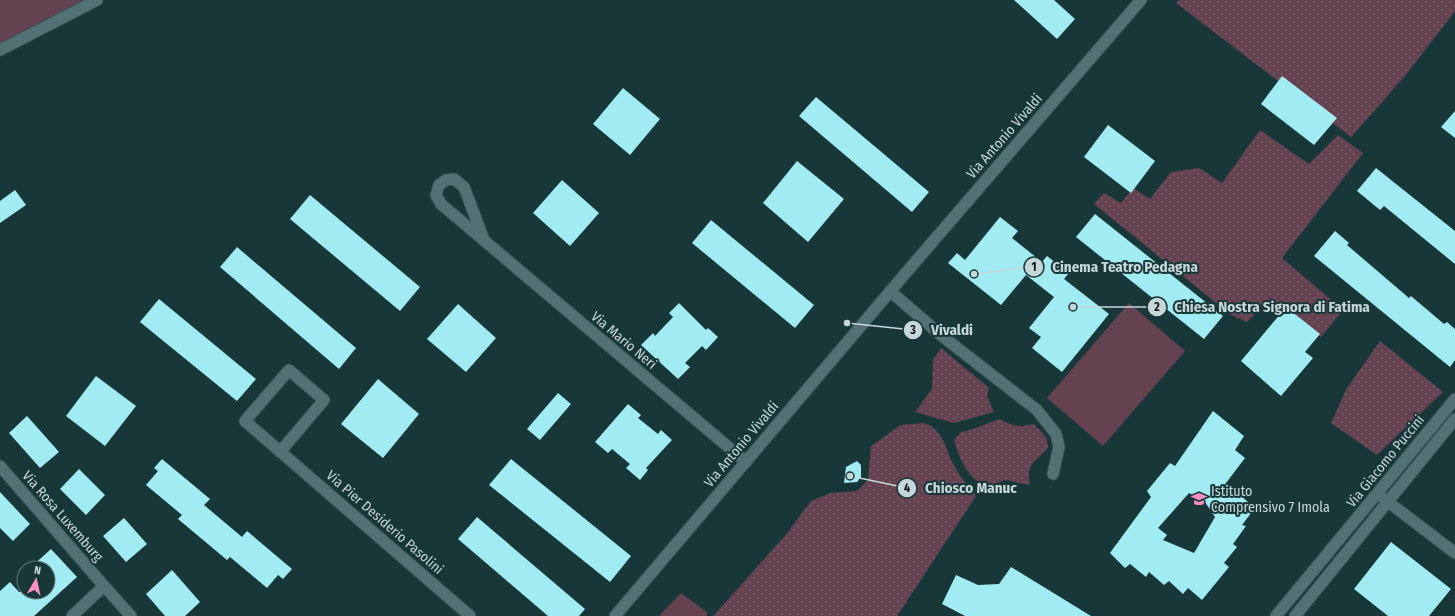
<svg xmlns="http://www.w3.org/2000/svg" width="1455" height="616" font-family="'Fira Sans Condensed',sans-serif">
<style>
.grass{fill:#644250}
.park{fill:url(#park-dots)}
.building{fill:#a1ebf2;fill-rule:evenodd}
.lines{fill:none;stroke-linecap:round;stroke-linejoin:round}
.minor-casing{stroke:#375254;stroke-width:13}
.minor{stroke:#527174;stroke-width:11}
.labels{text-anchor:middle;stroke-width:4;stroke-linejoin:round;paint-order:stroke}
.street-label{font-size:14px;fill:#c6d7d9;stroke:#183739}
.poi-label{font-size:14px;fill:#c6d7d9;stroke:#183739;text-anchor:start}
.leader{fill:none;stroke:#c6d7d9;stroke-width:1.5}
.callout-dot{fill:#c6d7d9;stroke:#183739;stroke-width:1.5}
.mark-label{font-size:12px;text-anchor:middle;font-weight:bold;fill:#111}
.callout-label{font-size:15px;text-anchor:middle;font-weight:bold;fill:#c6d7d9;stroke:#183739;stroke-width:4;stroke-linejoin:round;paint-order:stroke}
</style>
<defs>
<pattern id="park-dots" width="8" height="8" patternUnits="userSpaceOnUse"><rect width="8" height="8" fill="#644250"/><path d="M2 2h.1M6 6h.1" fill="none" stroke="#795d69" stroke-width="1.8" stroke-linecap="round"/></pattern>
</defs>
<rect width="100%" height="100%" fill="#183739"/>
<g class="grass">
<polygon points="0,0 90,0 0,44"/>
<polygon points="1129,303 1185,351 1103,446 1047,398"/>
<polygon points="681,593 708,613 706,616 659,616"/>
</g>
<g class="park">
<polygon points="1179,0 1455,0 1455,11 1405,76 1351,137 1176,3"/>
<polygon points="1260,130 1309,164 1338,135 1363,153 1282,258 1343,310 1321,337 1268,300 1247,322 1231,315 1094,204 1104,193 1121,203 1133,188 1150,199 1171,172 1199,168 1222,183"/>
<polygon points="1380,341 1443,392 1377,455 1331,423 1347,388"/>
<polygon points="941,348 989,388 987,396 994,412 954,423 915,412 932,389 933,360"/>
<path d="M 1000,419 C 1012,426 1019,428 1033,424 C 1042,432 1048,436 1048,448 C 1035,463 1026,462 1030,485 L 1005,480 L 988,487 C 969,481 959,458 954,440 L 961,432 L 970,430 Z"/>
<path d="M 924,423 C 945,431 944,447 954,465 C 960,477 968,486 976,496 L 897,616 L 713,616 L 785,536 L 811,501 L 831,493 L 857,491 L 868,480 L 871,446 L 901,425 Z"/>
</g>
<g class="building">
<polygon points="1014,0 1054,0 1075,19 1057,39"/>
<polygon points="1282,76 1337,118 1314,145 1261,104"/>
<polygon points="623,88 660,119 630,155 593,124"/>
<polygon points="816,97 929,192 912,212 799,116"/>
<polygon points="1455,111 1455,138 1441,127"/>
<polygon points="1108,125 1155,161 1131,193 1084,157"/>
<polygon points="797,161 844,199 808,242 763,203"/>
<polygon points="1376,168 1455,231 1455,264 1384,206 1380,210 1357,191"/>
<polygon points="562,180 599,213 570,246 533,213"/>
<polygon points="15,190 26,205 0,223 0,201"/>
<polygon points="310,195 420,287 400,311 290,219"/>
<polygon points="1095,214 1223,316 1204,339 1076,237"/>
<polygon points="1000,217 1018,231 1012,238 1042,262 1047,256 1069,273 1064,279 1109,314 1062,372 1032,348 1041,337 1029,328 1054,297 1026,275 1001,305 948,263 957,253 965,260"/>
<polygon points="711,220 814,305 795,328 692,243"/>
<polygon points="1335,231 1349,243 1347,245 1409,298 1411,296 1444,324 1447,322 1455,329 1455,360 1450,367 1314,256"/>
<polygon points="237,247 356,348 339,369 220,267"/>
<polygon points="159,299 256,379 237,401 140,322"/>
<polygon points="679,303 706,330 708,328 718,337 706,350 702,346 685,363 690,367 678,379 641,345 653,333 655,336 673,317 669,313"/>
<polygon points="458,304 496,338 466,372 427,339"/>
<polygon points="1286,307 1320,334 1305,352 1313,358 1281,396 1241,361"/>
<polygon points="96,376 136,406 105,446 66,416"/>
<polygon points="378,379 419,414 383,458 341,424"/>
<polygon points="558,393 571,404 540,440 527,429"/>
<polygon points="628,404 641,415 638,418 658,434 661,430 672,440 646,468 648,470 640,480 626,468 630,464 612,449 608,453 595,442"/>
<path d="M 1213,411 L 1244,436 L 1235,450 L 1245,458 L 1226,483 L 1255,508 L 1242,525 L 1246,526 L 1233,544 L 1237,547 L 1224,563 L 1229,567 L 1202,600 L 1188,588 L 1183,594 L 1169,581 L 1164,585 L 1149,572 L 1146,577 L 1130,564 L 1125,568 L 1110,553 L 1151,497 L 1147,491 L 1170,463 L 1175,466 ZM 1189,493 L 1205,502 L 1215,517 L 1194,553 L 1163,540 L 1167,535 L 1158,528 Z"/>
<polygon points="27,416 59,452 40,468 9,433"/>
<polygon points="162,459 210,499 204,505 242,537 247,531 292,569 283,579 278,575 267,588 230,557 227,560 178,519 182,515 146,485 158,471 154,468"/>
<polygon points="511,459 631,556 610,582 489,485"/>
<polygon points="857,461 861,465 861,477 857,482 844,483 846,467"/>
<polygon points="79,469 105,495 86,515 60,489"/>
<polygon points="0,492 30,524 13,541 0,528"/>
<polygon points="477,517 585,609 579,616 548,616 458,539"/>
<polygon points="124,518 147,544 126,562 103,536"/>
<polygon points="1391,542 1451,589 1429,616 1388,616 1354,589"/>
<polygon points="51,549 77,577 34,616 0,616 0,591 10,582 19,592 48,592 48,568 30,568"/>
<polygon points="1011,567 1091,616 965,616 942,604 956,575 978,585 999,584"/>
<polygon points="172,570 200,602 185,616 165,616 146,594"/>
</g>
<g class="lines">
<defs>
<g id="minor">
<polyline points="0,50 97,0"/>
<polyline points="484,240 464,187 454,179 446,180 439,185 436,195 441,204 746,462"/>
<polyline points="890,291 942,336 1037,410 1056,434 1059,447 1053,474"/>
<polyline points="280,452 324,400 289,370 245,421 470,616"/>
<polyline points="0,466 104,586 72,616"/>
<polyline points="1383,498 1455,553"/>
<polyline points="104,586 131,616"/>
<polyline points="615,616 910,268 1141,0"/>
<polyline points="1276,616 1455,399"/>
<polyline points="1295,616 1455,419"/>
</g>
</defs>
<use href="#minor" class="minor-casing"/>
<use href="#minor" class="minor"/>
</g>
<defs>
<symbol id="school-bare" viewBox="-9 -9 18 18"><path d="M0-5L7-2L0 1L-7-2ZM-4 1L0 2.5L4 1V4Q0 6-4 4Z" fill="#fd8ec0" stroke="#183739" stroke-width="2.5" paint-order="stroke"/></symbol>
</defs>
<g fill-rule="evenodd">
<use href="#school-bare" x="1188" y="488" width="22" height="22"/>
</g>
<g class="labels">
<g class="street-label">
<text transform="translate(1004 136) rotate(-49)" y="5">Via Antonio Vivaldi</text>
<text transform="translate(624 340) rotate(40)" y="5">Via Mario Neri</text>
<text transform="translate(741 444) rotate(-50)" y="5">Via Antonio Vivaldi</text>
<text transform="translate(1385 461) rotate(-51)" y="5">Via Giacomo Puccini</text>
<text transform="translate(63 516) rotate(49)" y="5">Via Rosa Luxemburg</text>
<text transform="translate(385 522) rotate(41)" y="5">Via Pier Desiderio Pasolini</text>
</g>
<g class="poi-label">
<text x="1211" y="496">Istituto<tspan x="1211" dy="16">Comprensivo 7 Imola</tspan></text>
</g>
</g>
<path class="leader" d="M974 274L1034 267M1073 307L1157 307M847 323L913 330M850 476L907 488"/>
<g class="callout-dot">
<circle cx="974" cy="274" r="4"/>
<circle cx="1073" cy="307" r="4"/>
<circle cx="847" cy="323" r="4"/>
<circle cx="850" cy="476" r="4"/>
<circle cx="1034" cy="267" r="10"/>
<circle cx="1157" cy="307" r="10"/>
<circle cx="913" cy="330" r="10"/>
<circle cx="907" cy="488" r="10"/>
</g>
<g class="mark-label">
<text x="1034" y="271">1</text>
<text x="1157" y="311">2</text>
<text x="913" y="334">3</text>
<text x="907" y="492">4</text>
</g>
<g class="callout-label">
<text x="1125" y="272">Cinema Teatro Pedagna</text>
<text x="1272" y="312">Chiesa Nostra Signora di Fatima</text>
<text x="952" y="335">Vivaldi</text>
<text x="971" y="493">Chiosco Manuc</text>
</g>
<g transform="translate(36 580) rotate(9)"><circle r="19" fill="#183739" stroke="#5e7779"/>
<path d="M0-3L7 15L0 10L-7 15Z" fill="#fd8ec0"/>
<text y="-6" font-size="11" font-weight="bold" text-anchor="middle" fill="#c6d7d9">N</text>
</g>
</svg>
